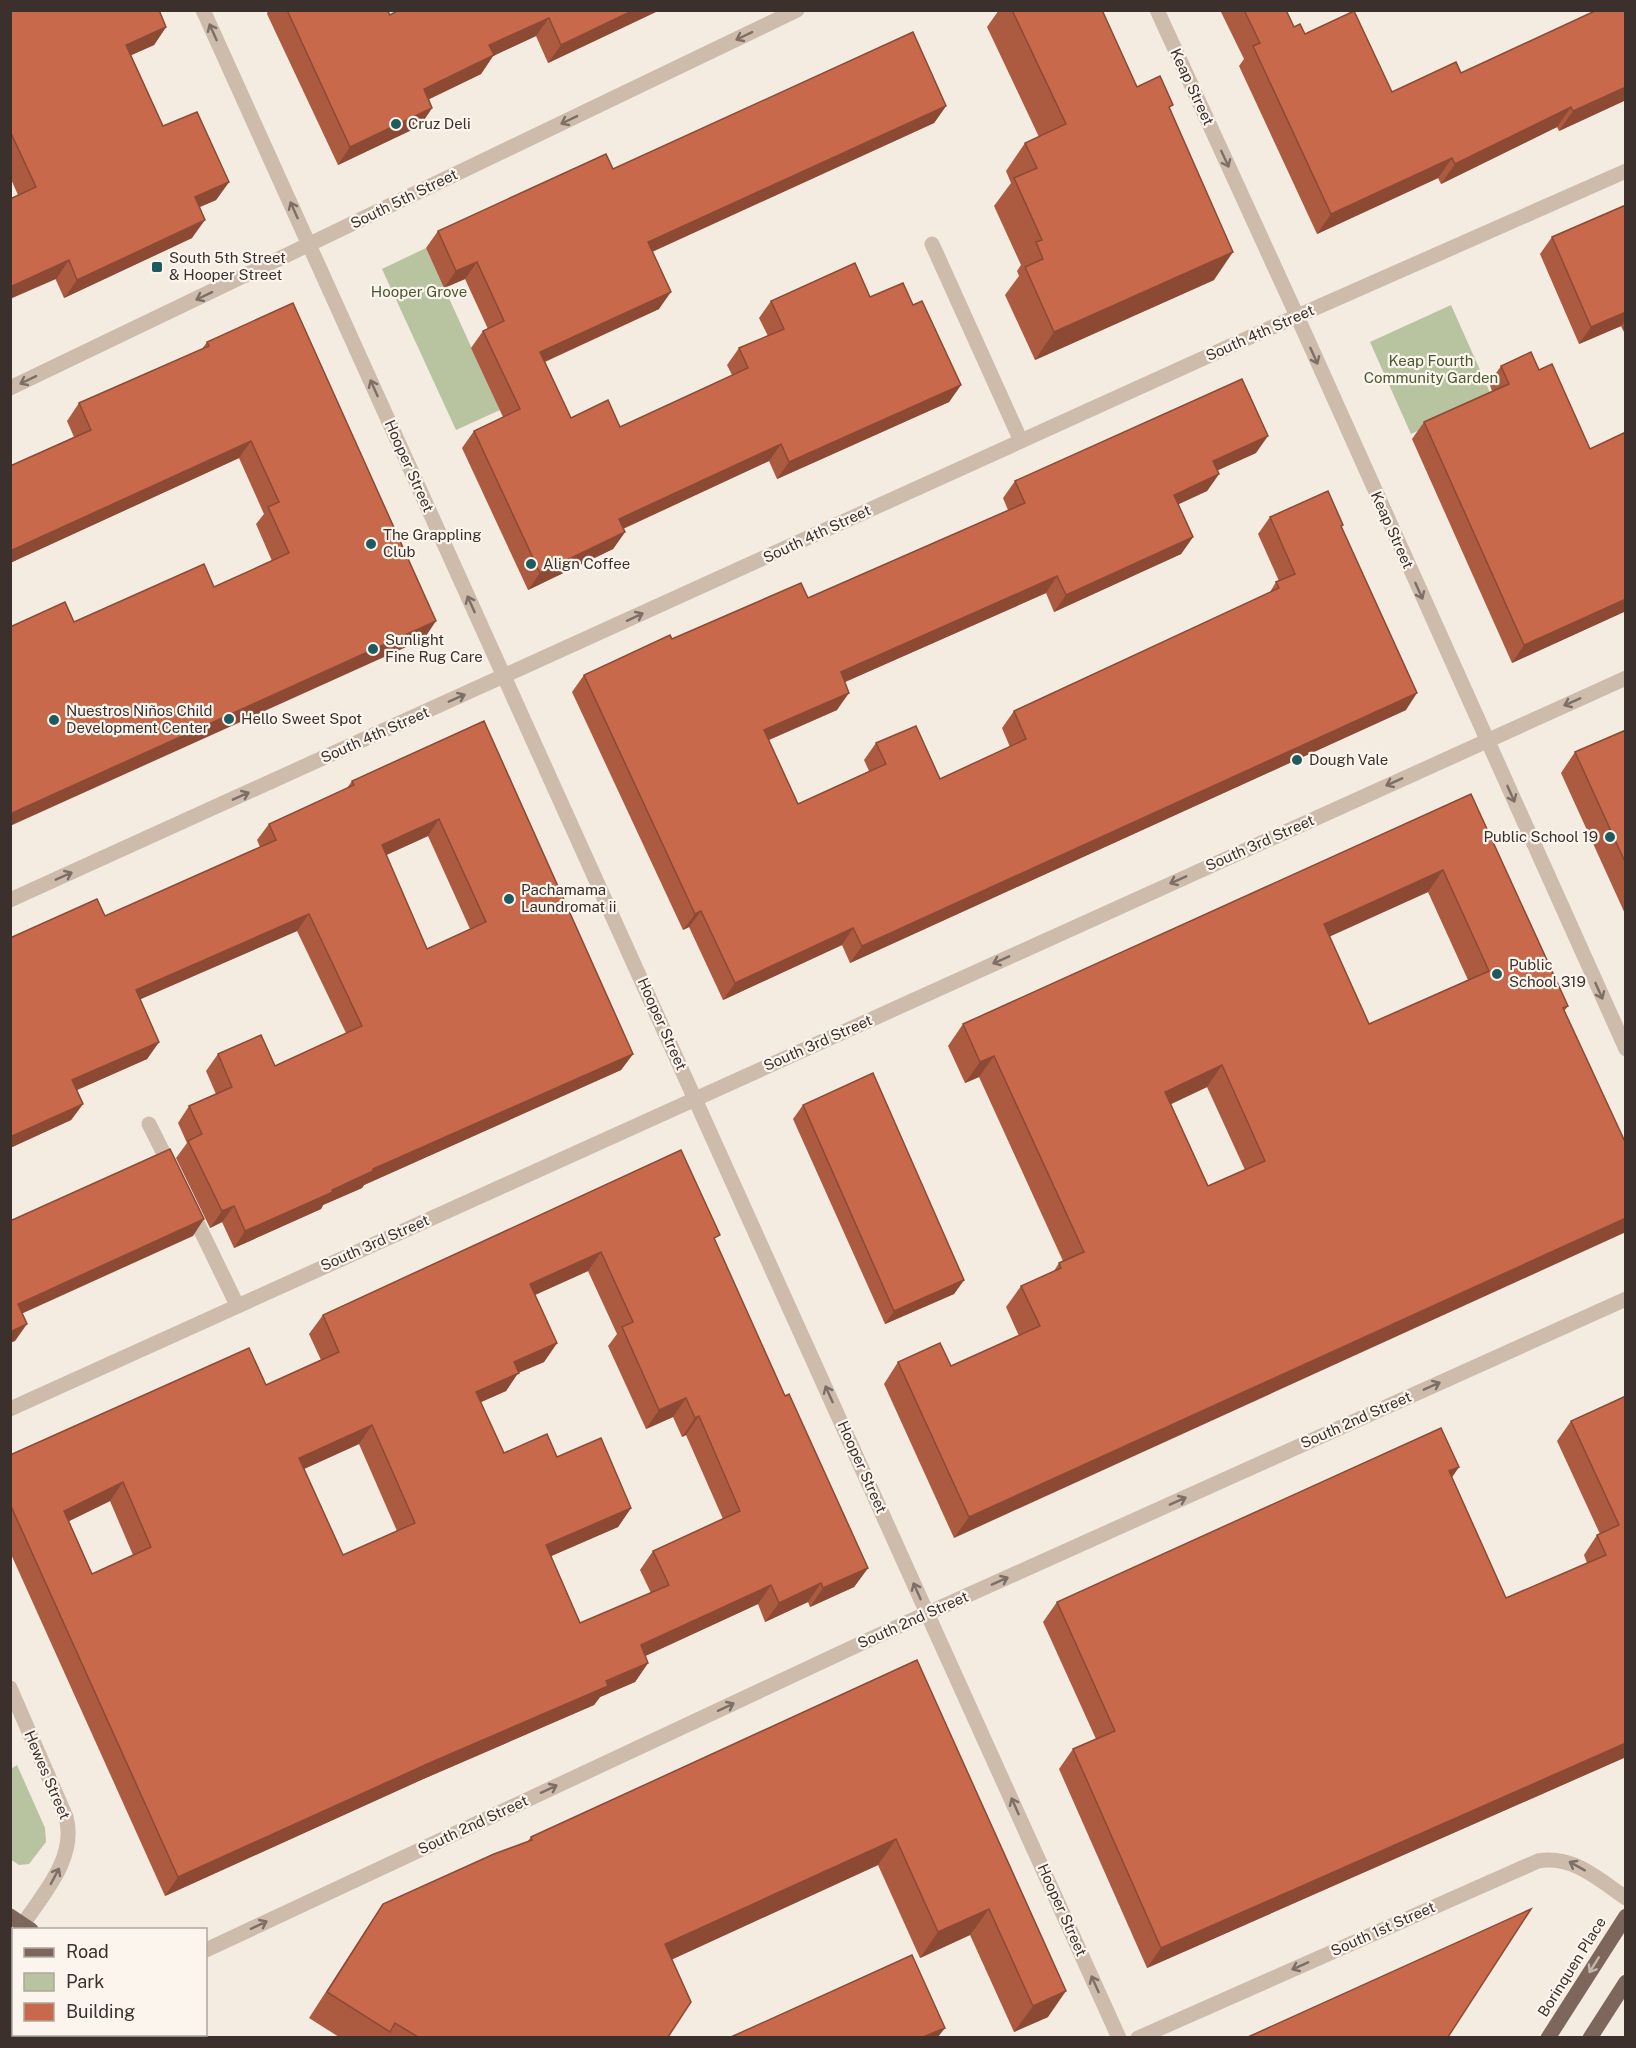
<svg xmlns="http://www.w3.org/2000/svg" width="1636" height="2048" font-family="'Public Sans',sans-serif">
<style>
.green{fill:#b8c4a0}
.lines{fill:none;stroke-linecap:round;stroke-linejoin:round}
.minor{stroke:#cdbbac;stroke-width:15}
.major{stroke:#7d675c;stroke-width:15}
.wall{fill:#ac5a40;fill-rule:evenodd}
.shaded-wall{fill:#8c4a34}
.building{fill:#c8694b;stroke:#8c4a34;stroke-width:1.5;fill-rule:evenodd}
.oneway{stroke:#7d6f65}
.oneway2{stroke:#c2b5ac}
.poi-dot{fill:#1f5a5e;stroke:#fbf5ee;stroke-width:2}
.labels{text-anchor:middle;stroke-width:4.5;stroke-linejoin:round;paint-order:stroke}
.street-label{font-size:15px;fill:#3b302b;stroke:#fbf5ee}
.poi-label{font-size:15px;fill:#3b302b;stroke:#fbf5ee;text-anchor:start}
.park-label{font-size:15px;fill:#4a5a2e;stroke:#fbf5ee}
</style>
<rect width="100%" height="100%" fill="#f4ebe1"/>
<g class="green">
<polygon points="426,248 500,410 456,430 382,269"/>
<polygon points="1451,305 1492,397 1411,434 1370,342"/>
<polygon points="17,1765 45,1828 46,1842 29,1864 19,1865 10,1859 11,1769"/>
</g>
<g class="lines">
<g class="minor">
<polyline points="203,10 1119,2038"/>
<polyline points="1157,10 1297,316 1626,1049"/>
<polyline points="932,244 1021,441"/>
<polyline points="10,388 797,10"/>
<polyline points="10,900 1259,333 1626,171"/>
<polyline points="149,1124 172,1170"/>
<polyline points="190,1208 237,1305"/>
<polyline points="10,1409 1626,678"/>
<path d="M 10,1688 L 66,1817 C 77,1857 44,1893 23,1924"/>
<polyline points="206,1950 877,1636 1626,1299"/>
<path d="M 1138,2038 L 1538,1861 C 1573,1855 1598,1879 1626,1898"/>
</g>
<g class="major">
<polyline points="10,1916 31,1930"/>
<polyline points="194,2034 198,2038"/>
<polyline points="1548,2038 1626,1916"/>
<polyline points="1590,2038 1626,1982"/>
</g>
</g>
<g class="wall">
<polygon points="10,10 166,27 154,45 131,55 163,126 229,182 216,200 199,207 192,238 64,298 10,177"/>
<polygon points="268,10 387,10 390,15 660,10 548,63 536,36 493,56 481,74 429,99 432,108 420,126 338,165 267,14"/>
<polygon points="999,10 1102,10 1137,87 1170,110 1214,280 1035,360 1005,295 1019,276 1017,271 1021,265 994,206 1011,183 1006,171 1025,143 1039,137 987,27"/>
<polygon points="1220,10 1286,10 1294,27 1392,92 1461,73 1626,10 1626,100 1559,131 1557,127 1441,184 1438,178 1317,234 1239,66 1244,59"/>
<polygon points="946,106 934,123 652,252 659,309 545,362 571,418 620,427 732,375 727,365 739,348 768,336 759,318 771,301 870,297 913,305 961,385 949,402 777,479 769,461 623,529 625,532 613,549 528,590 462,448 474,431 503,417 471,348 483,331 488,329 465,279 444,288 426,248 438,231 613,169"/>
<polygon points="1626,205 1626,333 1625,334 1621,326 1579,344 1540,254 1552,237"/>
<polygon points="207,342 424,639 74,622 214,587 272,561 256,524 264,514 239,458 10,563 10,466 74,437 67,421 79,403 202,349"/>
<polygon points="1501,366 1539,370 1590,449 1626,611 1512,663 1412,439 1424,422 1492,391 1489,383"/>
<polygon points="1256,453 1217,470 1219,474 1207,491 1178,504 1193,537 1181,554 1054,612 1046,593 845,682 837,710 769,740 798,804 869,771 864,760 876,743 940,779 1010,747 1002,728 1014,711 1270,592 1276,582 1279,581 1258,534 1270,517 1342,527 1406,710 850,963 842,945 723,1000 689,927 683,930 572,692 584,675 672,639 808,598 1008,510 1003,498 1015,481"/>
<path d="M 484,721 L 633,1054 L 621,1070 L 364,1185 L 362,1188 L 323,1205 L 321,1209 L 234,1248 L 222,1222 L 210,1228 L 176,1158 L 187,1143 L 178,1123 L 189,1106 L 216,1094 L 206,1071 L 218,1054 L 275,1066 L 346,1033 L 297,931 L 140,999 L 159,1042 L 147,1059 L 77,1090 L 83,1104 L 71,1120 L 10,1148 L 10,938 L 105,916 L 260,847 L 257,840 L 269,824 L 347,788 L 352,781 ZM 428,836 L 470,929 L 427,949 L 386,855 Z"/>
<polygon points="1626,730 1626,916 1561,773 1575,752"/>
<path d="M 1471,794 L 1568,1006 L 1565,1010 L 954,1538 L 884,1384 L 898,1362 L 951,1366 L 1019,1336 L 1006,1307 L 1021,1286 L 1054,1271 L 1059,1263 L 1063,1261 L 979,1077 L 965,1083 L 948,1046 L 963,1024 ZM 1428,892 L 1468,980 L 1369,1024 L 1329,936 ZM 1207,1087 L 1245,1170 L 1208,1186 L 1171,1104 Z"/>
<polygon points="803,1105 964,1280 954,1294 885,1324 793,1119"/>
<path d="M 681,1150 L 715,1241 L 785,1396 L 868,1568 L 854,1587 L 810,1607 L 808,1602 L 765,1622 L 758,1604 L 645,1656 L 648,1663 L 635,1682 L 600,1697 L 594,1705 L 421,1780 L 165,1896 L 10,1552 L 10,1455 L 266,1385 L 321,1360 L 309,1334 L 323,1315 ZM 588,1271 L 617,1334 L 608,1346 L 646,1429 L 673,1417 L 682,1437 L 686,1435 L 723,1519 L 653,1551 L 640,1570 L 651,1593 L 580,1623 L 551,1556 L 618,1527 L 631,1508 L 557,1457 L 504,1453 L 481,1402 L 506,1391 L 518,1373 L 544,1362 L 557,1343 L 535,1295 ZM 359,1444 L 397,1531 L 343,1555 L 304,1469 ZM 110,1501 L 133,1555 L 92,1574 L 69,1521 Z"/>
<polygon points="1626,1396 1626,1757 1147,1968 1059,1769 1073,1749 1096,1739 1043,1622 1057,1602 1459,1467 1452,1477 1506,1598 1587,1563 1584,1555 1597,1535 1600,1534 1557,1441 1571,1421"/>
<polygon points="917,1660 1048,2017 1014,2032 970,1935 920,1958 878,1865 672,1959 668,2037 339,2037 309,2018 365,1931 383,1904 528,1841 531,1837"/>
</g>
<g class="shaded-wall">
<polygon points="634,10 660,10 548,63 561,45"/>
<polygon points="549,18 536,36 493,56 481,74 411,108 424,89 489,45"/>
<polygon points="166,27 154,45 114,63 126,45"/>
<polygon points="1626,87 1626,100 1559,131 1573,111"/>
<polygon points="946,106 934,123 636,259 648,242"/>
<polygon points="1571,107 1557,127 1441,184 1455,164"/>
<polygon points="432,108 420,126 338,165 350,147"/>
<polygon points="1452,158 1438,178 1317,234 1331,214"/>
<polygon points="229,182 216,200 182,215 195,197"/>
<polygon points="205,220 192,238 64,298 77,280"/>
<polygon points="1233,252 1214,280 1035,360 1054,332"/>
<polygon points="69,260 56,279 10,299 10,287"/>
<polygon points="477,262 465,279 444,288 456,271"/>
<polygon points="671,292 659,309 528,369 540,352"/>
<polygon points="1626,312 1626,319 1621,326 1579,344 1591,327"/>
<polygon points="961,385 949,402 777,479 789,462"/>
<polygon points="1268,436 1256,453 1201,478 1213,461"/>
<polygon points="251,441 239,458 10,563 10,551"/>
<polygon points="781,444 769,461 607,536 619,519"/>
<polygon points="1219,474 1207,491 1162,512 1174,495"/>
<polygon points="625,532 613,549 528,590 540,573"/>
<polygon points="1193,537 1181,554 1054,612 1066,595"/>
<polygon points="1057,576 1046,593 829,689 841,672"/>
<polygon points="1626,599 1626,611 1512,663 1524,645"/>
<polygon points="436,621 424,639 10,826 10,814"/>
<polygon points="849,693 837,710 752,747 764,730"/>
<polygon points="1417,693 1406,710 850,963 862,946"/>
<polygon points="439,819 428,836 371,862 382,845"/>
<polygon points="1443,870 1428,892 1309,946 1324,924"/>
<polygon points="701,911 689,927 683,930 695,914"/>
<polygon points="309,914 297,931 125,1006 136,990"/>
<polygon points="853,928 842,945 723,1000 735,983"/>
<polygon points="159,1042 147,1059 61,1097 72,1080"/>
<polygon points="633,1054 621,1070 364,1185 362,1188 323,1205 321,1209 234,1248 245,1231 332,1190 373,1169"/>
<polygon points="994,1056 979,1077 965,1083 980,1062"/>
<polygon points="1222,1065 1207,1087 1150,1114 1165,1092"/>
<polygon points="83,1104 71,1120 10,1148 10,1137"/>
<polygon points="234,1206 222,1222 210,1228 222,1211"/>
<polygon points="1626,1218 1626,1232 954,1538 969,1517"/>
<polygon points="204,1219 193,1236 10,1319 18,1304"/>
<polygon points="601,1252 588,1271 517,1303 530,1284"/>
<polygon points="964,1280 954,1294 885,1324 894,1311"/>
<polygon points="27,1324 15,1341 10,1343 10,1332"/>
<polygon points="557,1343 544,1362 518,1373 506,1391 463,1410 476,1392 514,1362"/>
<polygon points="686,1398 673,1417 646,1429 659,1410"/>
<polygon points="699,1416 686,1435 682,1437 695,1418"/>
<polygon points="372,1425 359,1444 286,1477 299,1458"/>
<polygon points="1459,1467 1445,1487 1449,1471"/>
<polygon points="123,1482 110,1501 51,1530 64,1511"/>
<polygon points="631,1508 618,1527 533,1564 546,1545"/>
<polygon points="868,1568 854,1587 810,1607 823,1588"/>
<polygon points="821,1583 808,1602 765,1622 779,1603"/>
<polygon points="771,1585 758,1604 628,1664 641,1645"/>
<polygon points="648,1663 635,1682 600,1697 594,1705 421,1780 165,1896 178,1877"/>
<polygon points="1626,1743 1626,1757 1147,1968 1161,1948"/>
<polygon points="896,1839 878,1865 647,1971 665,1944"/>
<polygon points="989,1909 970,1935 920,1958 938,1932"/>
<polygon points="1066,1991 1048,2017 1014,2032 1033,2006"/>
<polygon points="945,2028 938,2037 923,2037"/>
</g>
<g class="building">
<polygon points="10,10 159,10 166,27 126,45 163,126 197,112 229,182 195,197 205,220 77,280 69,260 10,287 10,199 36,187 10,131"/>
<polygon points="287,10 387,10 390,15 399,10 634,10 561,45 549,18 489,45 494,55 424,89 432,108 350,147"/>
<polygon points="1012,10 1102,10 1137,87 1160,76 1173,105 1169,107 1233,252 1054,332 1025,267 1043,259 1036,242 1042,240 1014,178 1037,168 1025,143 1066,124"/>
<polygon points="1244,10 1286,10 1294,27 1300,24 1305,34 1354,11 1392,92 1456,62 1461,73 1597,10 1626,10 1626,87 1573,111 1571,107 1455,164 1452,158 1331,214 1253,46 1260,43"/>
<polygon points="913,32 946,106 648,242 671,292 540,352 571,418 608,400 620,427 748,368 739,348 784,329 771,301 855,263 870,297 903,283 913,305 922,301 961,385 789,462 781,444 619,519 625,532 540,573 474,431 520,409 483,331 504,321 477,262 456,271 438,231 606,154 613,169"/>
<polygon points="1626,205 1626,312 1591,327 1552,237"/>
<polygon points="293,303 436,621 10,814 10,627 65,602 74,622 204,564 214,587 289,553 268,507 279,502 251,441 10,551 10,466 91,430 79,403 209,346 207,342"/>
<polygon points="1531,352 1539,370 1552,364 1590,449 1626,432 1626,599 1524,645 1424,422 1509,384 1501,366"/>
<polygon points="1242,379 1268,436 1213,461 1219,474 1174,495 1193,537 1066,595 1057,576 841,672 849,693 764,730 798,804 886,764 876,743 916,726 940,779 1026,739 1014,711 1279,588 1276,582 1295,574 1270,517 1328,491 1343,525 1341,526 1417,693 862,946 853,928 735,983 701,911 695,914 584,675 670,635 672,639 801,583 808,598 1025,503 1015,481"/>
<path d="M 484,721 L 633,1054 L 373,1169 L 373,1171 L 332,1190 L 333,1192 L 245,1231 L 234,1206 L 222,1211 L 188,1141 L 202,1134 L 189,1106 L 232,1087 L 218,1054 L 261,1035 L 275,1066 L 362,1026 L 309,914 L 136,990 L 159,1042 L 72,1080 L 83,1104 L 10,1137 L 10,938 L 97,899 L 105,916 L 276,840 L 269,824 L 354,785 L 352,781 ZM 439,819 L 486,922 L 427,949 L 382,845 Z"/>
<polygon points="1626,730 1626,864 1575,752"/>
<path d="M 1471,794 L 1568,1006 L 1563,1008 L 1626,1144 L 1626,1218 L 969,1517 L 898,1362 L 940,1343 L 951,1366 L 1040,1326 L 1021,1286 L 1061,1268 L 1059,1263 L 1084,1252 L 994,1056 L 980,1062 L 963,1024 ZM 1443,870 L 1489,971 L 1369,1024 L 1324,924 ZM 1222,1065 L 1265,1161 L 1208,1186 L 1165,1092 Z"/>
<polygon points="873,1073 964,1280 894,1311 803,1105"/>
<polygon points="170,1149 204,1219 18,1304 27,1324 10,1332 10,1221"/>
<path d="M 681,1150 L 720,1235 L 714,1238 L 785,1396 L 789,1394 L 868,1568 L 823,1588 L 821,1583 L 779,1603 L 771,1585 L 641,1645 L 648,1663 L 606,1681 L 608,1686 L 434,1761 L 178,1877 L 10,1504 L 10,1455 L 249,1348 L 266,1385 L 339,1352 L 323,1315 ZM 601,1252 L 633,1322 L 622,1327 L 659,1410 L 686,1398 L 695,1418 L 699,1416 L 740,1511 L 653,1551 L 669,1585 L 580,1623 L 546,1545 L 631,1508 L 601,1438 L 557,1457 L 547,1434 L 504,1453 L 476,1392 L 519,1373 L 514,1362 L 557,1343 L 530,1284 ZM 372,1425 L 415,1523 L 343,1555 L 299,1458 ZM 123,1482 L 151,1547 L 92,1574 L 64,1511 Z"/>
<polygon points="1626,1396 1626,1743 1161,1948 1073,1749 1115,1731 1057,1602 1441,1428 1459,1467 1449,1471 1506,1598 1606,1555 1597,1535 1619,1525 1571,1421"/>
<polygon points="917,1660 1066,1991 1033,2006 989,1909 938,1932 896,1839 665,1944 691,2002 668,2037 418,2037 395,2023 390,2032 327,1992 383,1904 494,1854 532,1840 531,1837"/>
<polygon points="1531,1909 1448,2037 1248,2037"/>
<polygon points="912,1955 945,2028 923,2037 731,2037"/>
<polygon points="10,1963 14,1965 14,1968 10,1973"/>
<polygon points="10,1976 14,1978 14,2034 102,2034 106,2037 10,2037"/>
</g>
<defs><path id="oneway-shaft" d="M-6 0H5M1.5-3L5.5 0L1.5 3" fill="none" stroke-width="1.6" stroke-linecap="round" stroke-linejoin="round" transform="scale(1.5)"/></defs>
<g class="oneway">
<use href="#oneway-shaft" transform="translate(213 32) rotate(-114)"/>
<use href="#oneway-shaft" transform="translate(744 36) rotate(154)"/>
<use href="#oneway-shaft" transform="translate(569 120) rotate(154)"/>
<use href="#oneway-shaft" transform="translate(1225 159) rotate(65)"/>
<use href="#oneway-shaft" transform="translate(294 210) rotate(-114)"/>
<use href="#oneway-shaft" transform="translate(204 296) rotate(154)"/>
<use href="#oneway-shaft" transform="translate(1314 356) rotate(66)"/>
<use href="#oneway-shaft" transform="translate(28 380) rotate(154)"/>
<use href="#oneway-shaft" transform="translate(374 388) rotate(-114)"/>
<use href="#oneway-shaft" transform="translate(1419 591) rotate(66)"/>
<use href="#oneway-shaft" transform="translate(471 604) rotate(-114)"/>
<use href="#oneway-shaft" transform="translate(635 617) rotate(-25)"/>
<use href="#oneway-shaft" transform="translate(457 698) rotate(-24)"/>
<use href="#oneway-shaft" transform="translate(1572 702) rotate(156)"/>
<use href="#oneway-shaft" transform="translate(1394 782) rotate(156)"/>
<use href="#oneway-shaft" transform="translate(1511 794) rotate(66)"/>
<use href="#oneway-shaft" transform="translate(241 796) rotate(-24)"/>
<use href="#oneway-shaft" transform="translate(64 876) rotate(-24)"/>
<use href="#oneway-shaft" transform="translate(1178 880) rotate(156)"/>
<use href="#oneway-shaft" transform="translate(1001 960) rotate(156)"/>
<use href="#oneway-shaft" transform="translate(1599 991) rotate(66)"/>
<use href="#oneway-shaft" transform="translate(1432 1386) rotate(-24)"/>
<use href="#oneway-shaft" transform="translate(829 1394) rotate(-114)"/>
<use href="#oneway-shaft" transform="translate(1178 1501) rotate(-24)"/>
<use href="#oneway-shaft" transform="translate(1000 1581) rotate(-24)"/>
<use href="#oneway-shaft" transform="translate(917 1591) rotate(-114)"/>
<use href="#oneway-shaft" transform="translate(726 1707) rotate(-25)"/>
<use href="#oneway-shaft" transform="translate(549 1789) rotate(-25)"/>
<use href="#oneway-shaft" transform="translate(1015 1806) rotate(-114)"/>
<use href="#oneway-shaft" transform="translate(1577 1866) rotate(-151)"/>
<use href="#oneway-shaft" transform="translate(55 1876) rotate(-62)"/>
<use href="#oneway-shaft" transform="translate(259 1925) rotate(-25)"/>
<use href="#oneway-shaft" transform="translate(1300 1966) rotate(156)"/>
<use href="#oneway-shaft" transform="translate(1095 1984) rotate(-114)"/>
</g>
<use class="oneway2" href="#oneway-shaft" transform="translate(1594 1965) rotate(122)"/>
<g class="poi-dot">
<circle cx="396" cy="124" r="6"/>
<rect x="151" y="261" width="12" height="12" rx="3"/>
<circle cx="371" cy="544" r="6"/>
<circle cx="531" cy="564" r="6"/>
<circle cx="373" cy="649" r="6"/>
<circle cx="229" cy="719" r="6"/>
<circle cx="54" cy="720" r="6"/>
<circle cx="1297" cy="760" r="6"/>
<circle cx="1610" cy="837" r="6"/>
<circle cx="509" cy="899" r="6"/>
<circle cx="1497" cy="974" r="6"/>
</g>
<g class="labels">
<g class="street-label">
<text transform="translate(1192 87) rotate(65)" y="5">Keap Street</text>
<text transform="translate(404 199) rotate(-26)" y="5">South 5th Street</text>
<text transform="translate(1260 333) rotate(-24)" y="5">South 4th Street</text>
<text transform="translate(409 466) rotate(66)" y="5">Hooper Street</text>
<text transform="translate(1392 530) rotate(66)" y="5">Keap Street</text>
<text transform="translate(817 534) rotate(-25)" y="5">South 4th Street</text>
<text transform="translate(375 735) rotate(-24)" y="5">South 4th Street</text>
<text transform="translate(1260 843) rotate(-24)" y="5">South 3rd Street</text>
<text transform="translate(662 1024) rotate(66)" y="5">Hooper Street</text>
<text transform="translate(818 1043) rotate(-24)" y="5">South 3rd Street</text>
<text transform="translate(375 1243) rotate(-24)" y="5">South 3rd Street</text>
<text transform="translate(1356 1420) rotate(-24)" y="5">South 2nd Street</text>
<text transform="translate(862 1467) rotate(66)" y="5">Hooper Street</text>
<text transform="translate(913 1620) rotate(-24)" y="5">South 2nd Street</text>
<text transform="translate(47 1775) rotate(67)" y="5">Hewes Street</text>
<text transform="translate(473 1825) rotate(-25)" y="5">South 2nd Street</text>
<text transform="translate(1062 1910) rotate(66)" y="5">Hooper Street</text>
<text transform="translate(1383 1929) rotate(-24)" y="5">South 1st Street</text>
<text transform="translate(1572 1967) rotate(-58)" y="5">Borinquen Place</text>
</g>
<g class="poi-label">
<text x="408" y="129">Cruz Deli</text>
<text x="169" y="263">South 5th Street<tspan x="169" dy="17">&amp; Hooper Street</tspan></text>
<text x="383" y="540">The Grappling<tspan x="383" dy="17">Club</tspan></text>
<text x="543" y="569">Align Coffee</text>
<text x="385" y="645">Sunlight<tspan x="385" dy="17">Fine Rug Care</tspan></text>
<text x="66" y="716">Nuestros Niños Child<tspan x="66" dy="17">Development Center</tspan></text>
<text x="241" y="724">Hello Sweet Spot</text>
<text x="1309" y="765">Dough Vale</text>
<text x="1598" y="842" text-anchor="end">Public School 19</text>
<text x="521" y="895">Pachamama<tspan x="521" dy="17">Laundromat ii</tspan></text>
<text x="1509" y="970">Public<tspan x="1509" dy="17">School 319</tspan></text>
</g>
<g class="park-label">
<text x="419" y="297">Hooper Grove</text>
<text x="1431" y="366">Keap Fourth<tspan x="1431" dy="17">Community Garden</tspan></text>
</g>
</g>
<rect width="1636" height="2048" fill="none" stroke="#3b302b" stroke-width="24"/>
<rect x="12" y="1928" width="195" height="108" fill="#fbf5ee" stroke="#aea6a0" stroke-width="1.5"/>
<rect x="24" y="1948" width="30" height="9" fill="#7d675c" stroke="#aea6a0" stroke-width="1.5"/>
<text x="66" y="1958" font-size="18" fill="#3b302b">Road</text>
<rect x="24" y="1973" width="30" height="18" fill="#b8c4a0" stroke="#aea6a0" stroke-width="1.5"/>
<text x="66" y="1988" font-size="18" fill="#3b302b">Park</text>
<rect x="24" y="2003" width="30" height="18" fill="#c8694b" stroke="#aea6a0" stroke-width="1.5"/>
<text x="66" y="2018" font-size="18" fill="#3b302b">Building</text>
</svg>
